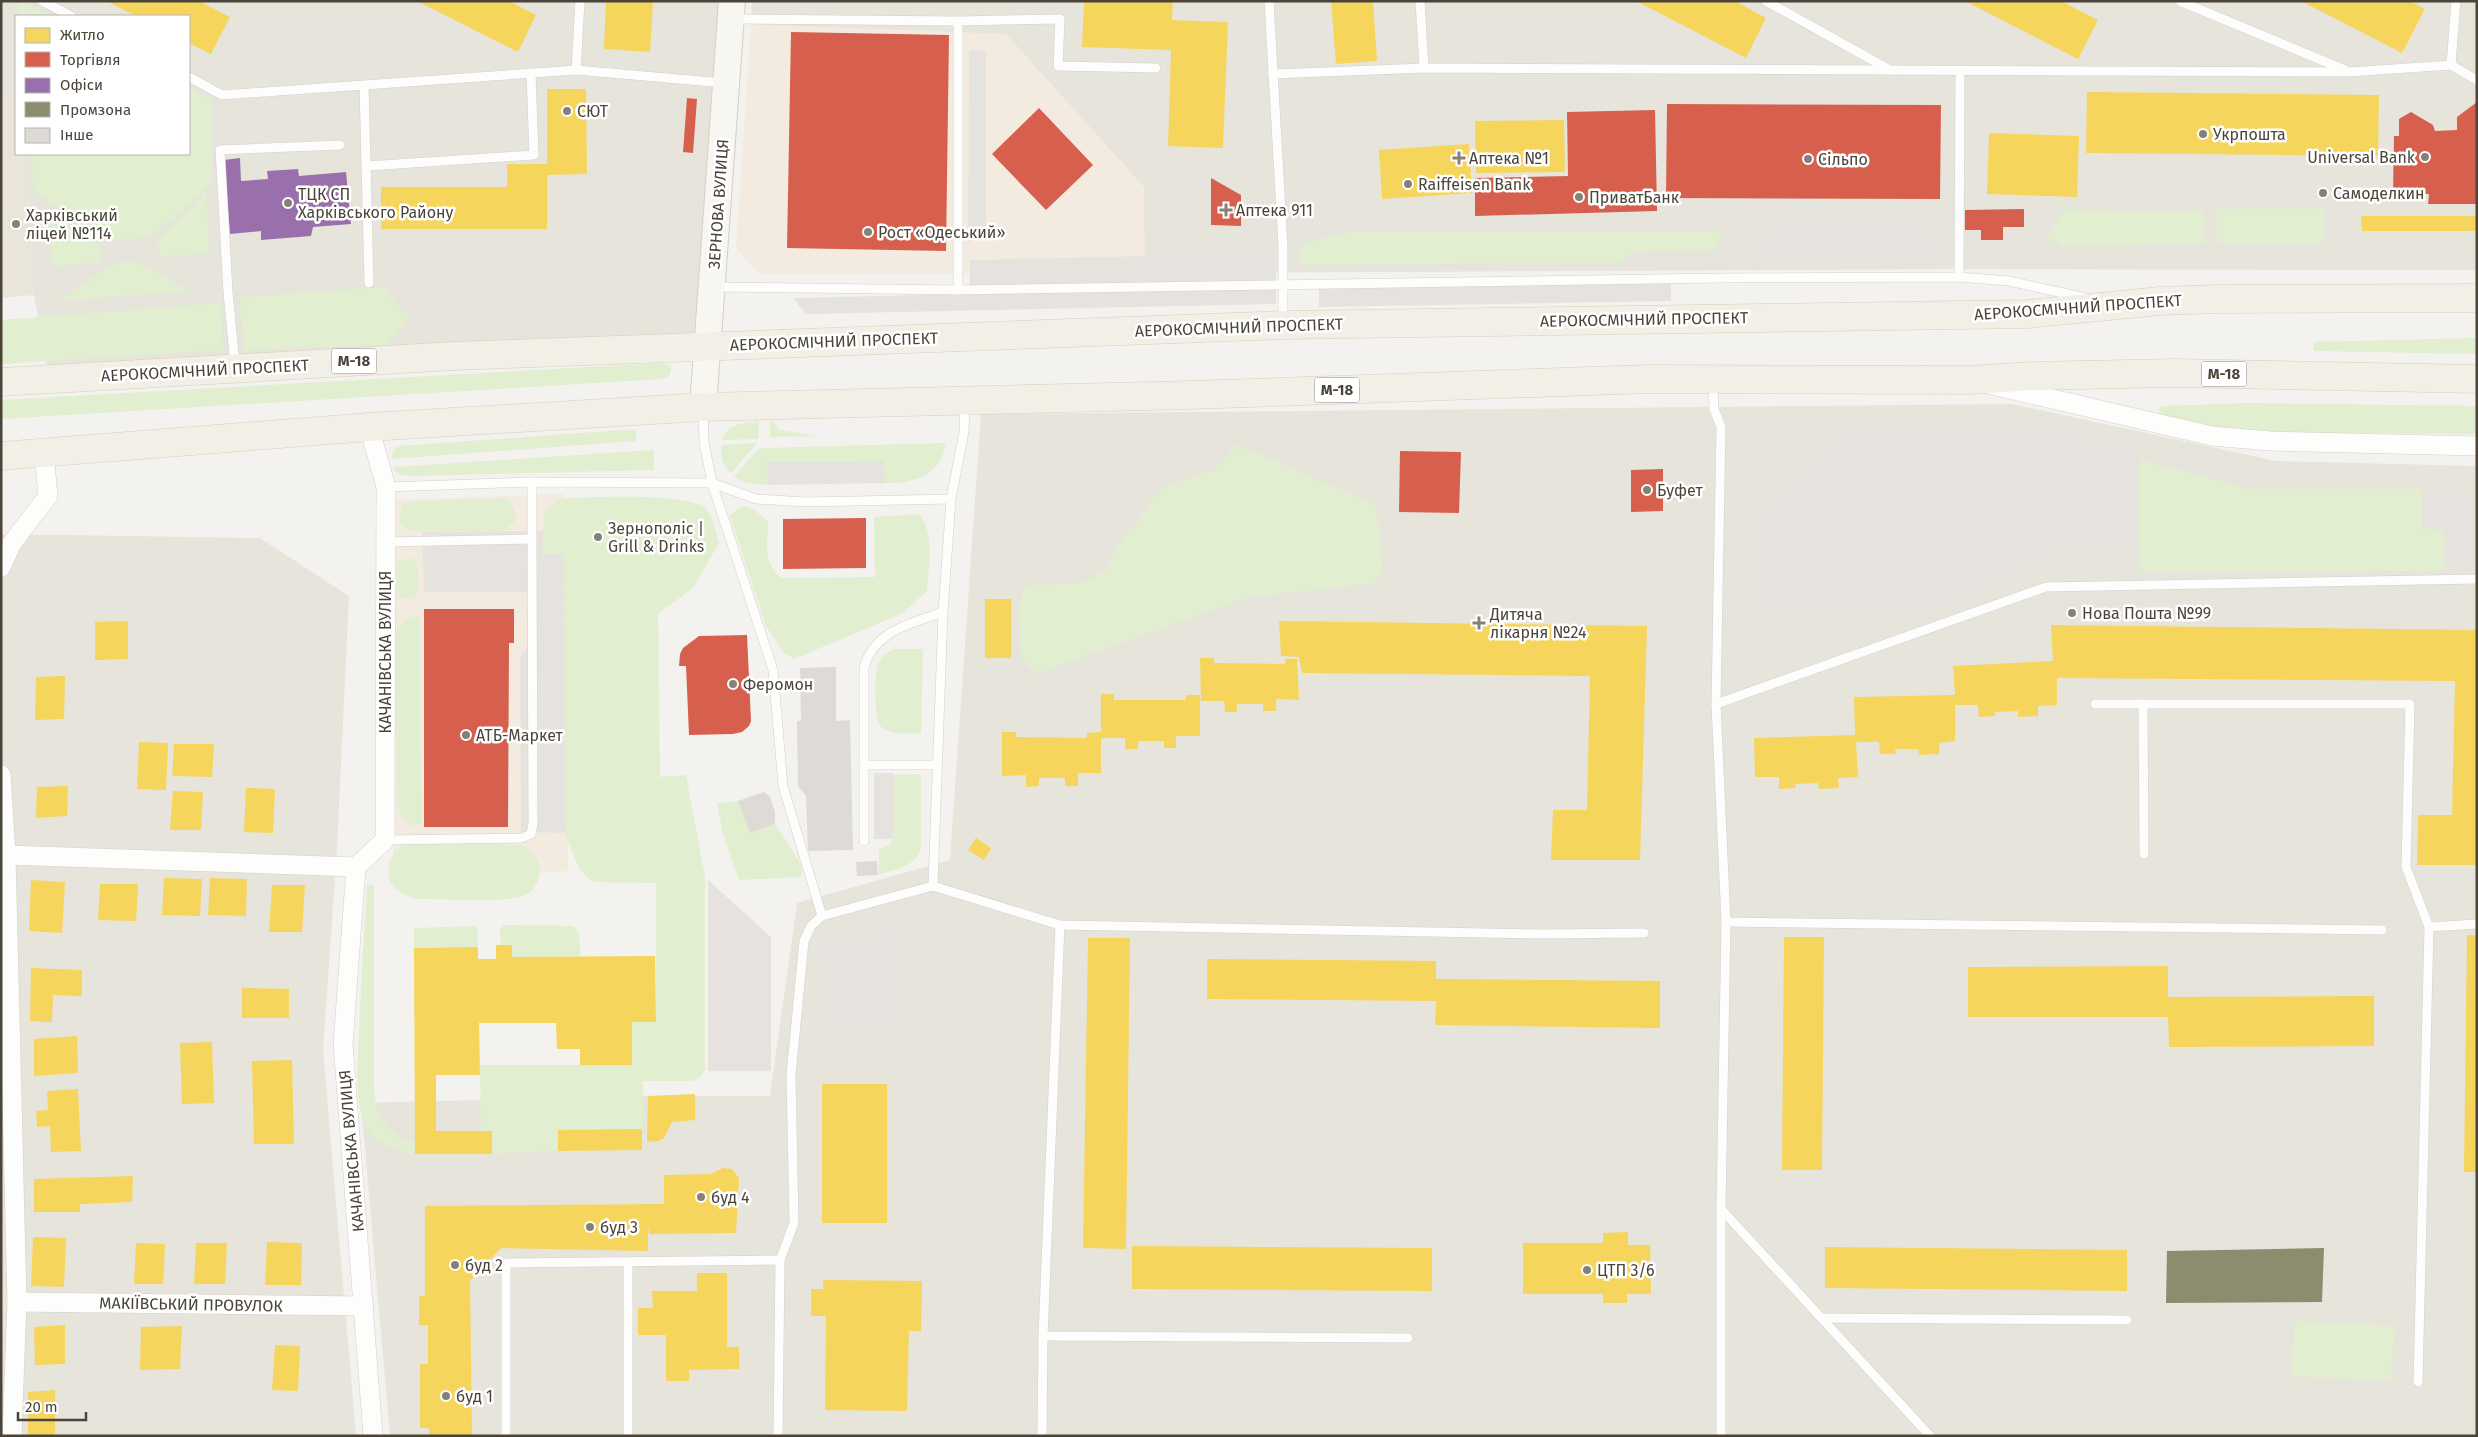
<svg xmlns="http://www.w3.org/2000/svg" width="2478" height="1437" font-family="'Fira Sans',sans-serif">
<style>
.residential{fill:#e7e4dc}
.commercial{fill:#f3ebdf}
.education{fill:#eae5da}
.green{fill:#e1eecf}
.parking{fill:#e6e3df}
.homes{fill:#f6d55c}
.shops{fill:#d6604d}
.offices{fill:#9970ab}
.industry{fill:#8c8c6e}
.building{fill:#dedbd6}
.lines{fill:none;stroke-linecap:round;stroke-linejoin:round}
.lane-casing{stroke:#d2d0cb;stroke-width:10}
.street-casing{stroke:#d2d0cb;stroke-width:20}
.secondary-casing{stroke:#d3cfc5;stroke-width:28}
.primary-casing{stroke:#d6cebb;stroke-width:29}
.lane{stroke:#fdfdfc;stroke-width:9}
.street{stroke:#fdfdfc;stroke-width:19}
.secondary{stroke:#f7f6f1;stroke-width:26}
.primary{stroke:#f2efe6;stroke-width:28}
.poi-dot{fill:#868178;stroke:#fff;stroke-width:2}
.labels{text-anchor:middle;stroke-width:5;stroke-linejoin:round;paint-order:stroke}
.shield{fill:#fff;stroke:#817c74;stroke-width:1}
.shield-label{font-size:15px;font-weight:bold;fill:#4b4439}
.poi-label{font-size:16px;fill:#4b4439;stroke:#fff;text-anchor:start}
.street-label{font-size:16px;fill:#4b4439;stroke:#fff}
</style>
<rect width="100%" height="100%" fill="#f4f2ee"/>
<g class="residential">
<polygon points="1,1 720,1 695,334 48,372 34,295 26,154 189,154 189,16 16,16 16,94 1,95"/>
<polygon points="752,1 2477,1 2477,270 1965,269 1145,273 751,24"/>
<polygon points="2012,404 2276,461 2477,466 2477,1436 390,1436 361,1103 648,1096 770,1096 797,903 950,860 981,414"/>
<polygon points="1,534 260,538 349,596 337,848 323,1050 356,1436 1,1436"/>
</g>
<g class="commercial">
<polygon points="751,24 1006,34 1144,187 1145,273 759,274 736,248"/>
<polygon points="564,494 568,871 393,879 393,500"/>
</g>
<polygon class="education" points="16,94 16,154 26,154 34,295 1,298 1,95"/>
<g class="green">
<polygon points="18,1 20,1 50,16 19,16"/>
<polygon points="189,87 212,99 212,183 152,237 104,241 34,191 31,154 189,154"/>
<polygon points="206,192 210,253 159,257 158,240"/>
<polygon points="2324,208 2324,243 2217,243 2217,209"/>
<polygon points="2065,210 2204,211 2205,243 2062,246 2060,241 2043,241"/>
<polygon points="50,211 101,245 101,262 52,267"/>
<polygon points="1725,231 1712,250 1633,251 1619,263 1300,265 1301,244 1350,232"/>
<polygon points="137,261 189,291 58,301 114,263"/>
<polygon points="383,287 409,318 386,345 244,350 239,297"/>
<polygon points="221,303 223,350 1,364 1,320"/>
<polygon points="2477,338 2477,354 2314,351 2314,342"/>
<path d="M 661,363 L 671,366 C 672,374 669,377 662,379 L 1,419 L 1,400 Z"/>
<path d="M 2249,403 L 2477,406 L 2477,434 C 2432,434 2387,433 2343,433 C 2297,433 2195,439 2159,411 L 2159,407 L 2163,406 Z"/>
<polygon points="770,420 780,430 816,436 770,437"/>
<path d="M 759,421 L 758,439 L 722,440 C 727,423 744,423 759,421 Z"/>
<polygon points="636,429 636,441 391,459 394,449 400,446"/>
<path d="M 757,443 L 731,473 C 722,465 721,457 721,445 Z"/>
<path d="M 946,443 C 941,476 915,483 885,483 L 884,461 L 768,462 L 768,485 L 746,483 L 734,477 L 758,449 L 764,448 Z"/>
<polygon points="1237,444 1375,505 1380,534 1383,573 1372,584 1249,597 1036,674 1022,660 1018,614 1024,586 1086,582 1106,569 1119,544 1164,486 1215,470"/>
<polygon points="654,450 654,470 409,476 399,475 394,470 394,467"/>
<polygon points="2140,459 2248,489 2422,489 2422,528 2444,531 2443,571 2140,572"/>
<polygon points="503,498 510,501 516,513 514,523 503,531 413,531 403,527 399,519 402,506 408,502"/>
<path d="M 562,498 C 587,498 695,491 708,511 C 714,520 716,533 719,543 L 693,588 L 658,614 L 660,777 L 686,775 L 705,877 L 705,1069 L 700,1077 L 693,1081 L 643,1081 L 643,1136 L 639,1143 L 558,1151 L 492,1154 L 492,1131 L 481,1131 L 480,1065 L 631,1065 L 632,1022 L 656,1021 L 656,883 L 592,882 L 579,869 L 565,833 L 564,554 L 542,554 L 545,509 Z"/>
<path d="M 746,506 L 755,510 L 768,522 C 768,546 762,559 780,578 L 875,577 L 874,517 L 919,514 C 936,533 928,568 927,591 L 903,613 L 794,659 L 783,652 L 766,626 L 730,516 L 738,509 Z"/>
<path d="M 410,558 L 415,560 C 420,570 420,588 415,597 L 400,598 C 395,589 395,571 399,562 Z"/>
<path d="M 420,616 L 421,825 L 414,826 L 405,822 L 397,805 L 396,633 C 402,621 407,617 420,616 Z"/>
<path d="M 895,649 L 923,649 L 921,733 C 905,734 892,736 879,725 C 875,713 873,672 879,661 C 883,654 888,652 895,649 Z"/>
<path d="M 921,774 L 921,849 C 913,868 897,869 879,874 L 879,849 L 888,846 L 893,839 L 893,775 Z"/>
<polygon points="738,801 750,833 775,824 802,866 801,877 739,880 723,834 717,803"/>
<path d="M 424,843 L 522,845 C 533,853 543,862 539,876 C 537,885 532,893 523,896 C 506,903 437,899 415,899 C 406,895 394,891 390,881 C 386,869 391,849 405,845 C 411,843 418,844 424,843 Z"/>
<path d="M 367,885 L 374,885 L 374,1091 L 378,1114 L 384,1122 L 402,1139 L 415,1142 L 415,1154 C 391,1151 375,1144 364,1121 C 354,1099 358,1057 359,1034 C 361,984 364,935 367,885 Z"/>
<polygon points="504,925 573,926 579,932 580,956 512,957 511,945 501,945 500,929"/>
<polygon points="477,926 478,947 414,948 414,928"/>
<polygon points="2295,1321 2395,1326 2391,1380 2291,1377"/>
</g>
<g class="parking">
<polygon points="969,50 986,51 986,234 968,243"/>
<polygon points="1920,212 1942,262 1749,267 1773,213"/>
<polygon points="1276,253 1276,304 806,314 793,298 970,294 970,260"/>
<polygon points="1671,283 1671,301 1319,307 1319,289"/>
<polygon points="1924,417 2019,420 2133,448 2138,551 2051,553 1935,611 1758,613 1745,603 1746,530 1831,437 1840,430 1843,418"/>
<polygon points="884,461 885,483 768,485 767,462"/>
<polygon points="2426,495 2477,495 2477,559 2448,560 2447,528 2426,527"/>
<polygon points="543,531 542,554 564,554 565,833 521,832 520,659 529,644 528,592 424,592 422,532"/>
<rect x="874" y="773" width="19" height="66"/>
<polygon points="708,880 771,937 771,1071 708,1071"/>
<polygon points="893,927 904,1025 826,1034 815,936"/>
</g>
<g class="homes">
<polygon points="106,1 199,1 230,17 211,54 189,43 189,16 136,16"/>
<polygon points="417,1 509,1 536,15 518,52"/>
<polygon points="606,1 653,1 650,52 604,49"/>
<polygon points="1084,1 1173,1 1172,20 1228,22 1223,148 1168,146 1171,50 1082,47"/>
<polygon points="1331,1 1373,1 1377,61 1336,64"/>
<polygon points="1636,1 1735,1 1766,18 1746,58"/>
<polygon points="1965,1 2061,1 2098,20 2078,59"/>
<polygon points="2301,1 2410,1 2425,9 2402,53"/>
<polygon points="547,89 586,89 587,174 547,175 547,229 381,229 381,187 507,187 507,164 547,164"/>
<polygon points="2087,92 2379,95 2378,156 2086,153"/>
<polygon points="1564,120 1565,172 1476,173 1475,121"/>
<polygon points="1989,133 2079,136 2077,197 1987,194"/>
<polygon points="1469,144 1472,193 1382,199 1379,150"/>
<polygon points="2361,216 2477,216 2477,231 2362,231"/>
<rect x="985" y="599" width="26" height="59"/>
<polygon points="128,621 128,659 95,660 95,622"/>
<polygon points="1279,621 1647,626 1640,860 1551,860 1553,810 1587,810 1590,676 1302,673 1299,657 1281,656"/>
<polygon points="2051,625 2477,630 2477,865 2417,865 2418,815 2452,815 2455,681 2057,678 2057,705 2038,706 2038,716 2018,717 2018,711 1995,712 1995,716 1979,717 1978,705 1955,705 1955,741 1939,743 1939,754 1919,755 1918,749 1895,749 1896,754 1880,754 1879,742 1856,742 1858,777 1838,778 1839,788 1819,789 1818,783 1795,784 1796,788 1779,789 1779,777 1755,777 1754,738 1855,735 1854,697 1955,695 1953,666 2053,661"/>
<polygon points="1200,658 1214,658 1214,663 1285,664 1285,659 1297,659 1299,700 1276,699 1276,711 1263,711 1263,704 1237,704 1237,712 1225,712 1224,701 1201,701"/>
<polygon points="65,676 64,719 35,720 36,677"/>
<polygon points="1101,694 1114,694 1114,700 1186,700 1186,695 1200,695 1200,736 1176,736 1176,748 1164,748 1164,741 1138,741 1138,749 1125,749 1125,738 1101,738 1101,773 1078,773 1078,786 1065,786 1065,778 1039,778 1039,786 1026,787 1026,775 1002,776 1002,732 1016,732 1016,737 1087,738 1087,733 1101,732"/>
<polygon points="139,742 168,743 166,790 137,789"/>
<polygon points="174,744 214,744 212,777 172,776"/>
<polygon points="68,786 67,816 36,818 37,787"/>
<polygon points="246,788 275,789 273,833 244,832"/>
<polygon points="173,791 203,792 201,830 170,830"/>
<polygon points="976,838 991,848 984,860 968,850"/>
<polygon points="164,878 202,879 200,916 162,915"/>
<polygon points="210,878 247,879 246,916 208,915"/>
<polygon points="31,880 65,882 62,933 29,931"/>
<polygon points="100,884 138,884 136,921 98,920"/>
<polygon points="272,885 305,885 302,932 269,932"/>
<polygon points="2467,935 2477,935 2477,1172 2464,1172"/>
<polygon points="1784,937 1824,937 1822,1170 1782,1170"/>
<polygon points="1088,938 1130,938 1126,1249 1083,1248"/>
<polygon points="496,945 512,945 512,957 655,956 656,1022 632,1022 632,1065 580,1065 580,1049 557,1049 556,1023 479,1023 480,1075 436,1075 436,1131 492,1131 492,1154 415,1154 414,948 478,947 478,959 496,959"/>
<polygon points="1207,959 1436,961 1436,979 1660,981 1660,1028 1435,1025 1436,1001 1207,999"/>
<polygon points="2168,966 2168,997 2374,996 2374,1046 2169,1047 2168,1017 1968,1017 1968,967"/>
<polygon points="31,968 82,970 82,996 53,995 52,1022 30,1021"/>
<polygon points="242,988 289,989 289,1018 242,1018"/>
<polygon points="77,1036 78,1073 34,1076 34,1039"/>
<polygon points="212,1042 214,1103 182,1104 180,1043"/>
<polygon points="292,1060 294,1144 254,1144 252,1061"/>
<rect x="822" y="1084" width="65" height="139"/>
<polygon points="78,1089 81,1151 51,1152 50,1126 37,1127 36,1111 48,1110 47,1091"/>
<polygon points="695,1094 695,1120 672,1122 664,1138 658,1141 647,1142 648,1096"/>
<polygon points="642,1129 642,1150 558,1151 558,1130"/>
<polygon points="723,1168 732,1169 739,1178 736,1233 649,1234 648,1225 648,1251 501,1248 470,1281 472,1436 429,1436 429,1428 420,1428 420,1364 428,1364 428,1325 419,1325 419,1296 425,1296 425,1206 664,1204 664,1175 711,1174"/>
<polygon points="133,1176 132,1202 80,1204 80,1212 34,1212 34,1179"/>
<polygon points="1628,1232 1628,1245 1650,1245 1651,1294 1627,1294 1627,1303 1603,1303 1603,1294 1523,1294 1523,1243 1603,1243 1603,1233"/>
<polygon points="33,1237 66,1238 64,1287 31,1286"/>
<polygon points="267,1242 302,1243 301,1285 265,1285"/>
<polygon points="136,1243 165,1244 163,1284 134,1284"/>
<polygon points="196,1243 227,1243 225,1284 194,1284"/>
<polygon points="1132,1246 1432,1248 1432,1291 1132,1289"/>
<polygon points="1825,1247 2127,1250 2127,1291 1825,1288"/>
<polygon points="697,1273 727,1273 727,1347 739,1347 739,1369 689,1370 689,1381 666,1381 666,1335 638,1335 638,1308 653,1308 652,1291 697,1291"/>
<polygon points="823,1280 922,1281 921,1331 909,1331 907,1411 825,1410 826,1316 811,1316 811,1289 823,1289"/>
<polygon points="65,1325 65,1364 35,1365 34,1327"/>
<polygon points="182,1326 180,1369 140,1370 141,1327"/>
<polygon points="275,1345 300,1346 298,1391 272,1390"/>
<polygon points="55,1390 55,1436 28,1436 28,1392"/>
</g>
<g class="shops">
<polygon points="791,32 949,35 946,251 787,248"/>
<polygon points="687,98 697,99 693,153 683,152"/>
<polygon points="2477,102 2477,204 2428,204 2429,194 2393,194 2394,136 2399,136 2399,119 2411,112 2433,125 2435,131 2457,130 2457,117"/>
<polygon points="1667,104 1941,105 1940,199 1666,198"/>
<polygon points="1039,108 1093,165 1046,210 992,154"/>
<polygon points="1655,110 1657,211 1475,216 1475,178 1568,176 1567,112"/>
<polygon points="1211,178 1241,195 1241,226 1211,225"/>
<polygon points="2024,209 2024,227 2003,227 2003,240 1981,240 1981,230 1965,230 1965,210"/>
<polygon points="1400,451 1461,452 1459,513 1399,512"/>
<polygon points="1663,469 1663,511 1631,512 1631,470"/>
<polygon points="866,518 866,568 783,569 783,519"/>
<polygon points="424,609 514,609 514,643 509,643 508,827 424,827"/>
<polygon points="747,635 751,721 749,726 742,732 733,734 689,735 686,666 679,666 680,654 683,648 699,636"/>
</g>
<polygon class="offices" points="240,158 241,181 268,179 267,171 298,169 299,176 346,172 351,224 313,227 311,236 261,240 261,231 230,234 224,160"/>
<polygon class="industry" points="2324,1248 2322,1302 2166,1303 2167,1251"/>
<g class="building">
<polygon points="836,667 836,721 850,720 853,850 808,851 806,796 798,786 797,721 801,721 800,668"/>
<polygon points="764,792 770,797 775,812 775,824 750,833 738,801"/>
<polygon points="877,861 878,875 857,876 856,862"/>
</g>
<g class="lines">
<defs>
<g id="lane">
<polyline points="42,1 71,16"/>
<polyline points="1269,1 1283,247 1283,323"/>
<polyline points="1420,1 1424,68"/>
<polyline points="1766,1 1890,70"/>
<polyline points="2180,1 2345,70"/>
<polyline points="734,19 958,21 958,290"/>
<polyline points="958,21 1060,19 1058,66 1156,68"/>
<polyline points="2451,65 2456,1"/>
<polyline points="576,70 580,1"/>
<polyline points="1273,74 1424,68 2350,72 2451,65 2477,80"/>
<polyline points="189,77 222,95 576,70 724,83"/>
<polyline points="364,85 369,283"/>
<polyline points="367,166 534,155 531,73"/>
<polyline points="1959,277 1960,71"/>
<polyline points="713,287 958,290 1718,278 1959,277 2009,281 2086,298"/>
<polyline points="235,365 228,292 220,150 340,145"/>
<polyline points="1713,383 1714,409 1721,427 1716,704 1726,922 1721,1209 1721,1436"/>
<polyline points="703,410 704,442 712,483 773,670 783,786 822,916"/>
<polyline points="532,482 532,539"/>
<polyline points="386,487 532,482 712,483 756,499 806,502 951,499"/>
<polyline points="385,542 532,539 533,824 531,834 522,838 385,840"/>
<polyline points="1716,704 2046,587 2477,579"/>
<polyline points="2095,704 2410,704 2406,867 2429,927 2418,1382"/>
<polyline points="2143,704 2144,854"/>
<polyline points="864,765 864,841"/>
<path d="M 937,765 L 864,765 L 864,667 C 875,630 911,624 943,612"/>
<polyline points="933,886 1060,925 1544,934 1644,933"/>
<polyline points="1726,922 2382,930"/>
<polyline points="1060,925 1043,1336 1408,1338"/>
<polyline points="2429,927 2477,924"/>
<polyline points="1721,1209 1930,1436"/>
<polyline points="628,1263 628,1436"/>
<polyline points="1822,1318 2127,1320"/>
<polyline points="506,1436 506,1263 780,1260"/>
<polyline points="778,1436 780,1260 794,1223 791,1075 804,941 811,926 822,916 933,886 943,612 951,499 964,432 965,402"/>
<polyline points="1042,1436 1043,1336"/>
</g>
<g id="street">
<polyline points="1992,385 2212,436 2270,441 2477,446"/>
<polyline points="1,567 12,543 48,496 44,453"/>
<polyline points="1,775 6,855 17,1302 12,1436"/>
<polyline points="1,860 6,855 356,867 343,1044 373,1436"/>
<polyline points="356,867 385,840 386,487 369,427"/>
<polyline points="17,1302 364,1306"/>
</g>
<polyline id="secondary" points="703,407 732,1"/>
<g id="primary">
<polyline points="1,382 454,356 1283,325 2027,314 2160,301 2217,299 2477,298"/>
<polyline points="1,456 369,427 703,407 1191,395 1649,379 1971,380 2032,376 2175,373 2477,379"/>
</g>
</defs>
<use href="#lane" class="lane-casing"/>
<use href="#street" class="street-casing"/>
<use href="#secondary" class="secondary-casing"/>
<use href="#primary" class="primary-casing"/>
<use href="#lane" class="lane"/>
<use href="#street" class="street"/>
<use href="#secondary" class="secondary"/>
<use href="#primary" class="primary"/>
</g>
<g class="poi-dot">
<circle cx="567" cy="111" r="5"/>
<circle cx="2203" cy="134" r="5"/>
<circle cx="2425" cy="157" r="5"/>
<path d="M1456.5 150.5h5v5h5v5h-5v5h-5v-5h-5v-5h5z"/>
<circle cx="1808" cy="159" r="5"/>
<circle cx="1408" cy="184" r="5"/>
<circle cx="2323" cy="193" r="5"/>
<circle cx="1579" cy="197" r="5"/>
<circle cx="288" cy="203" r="5"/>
<path d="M1223.5 202.5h5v5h5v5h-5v5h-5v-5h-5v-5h5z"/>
<circle cx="16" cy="224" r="5"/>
<circle cx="868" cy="232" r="5"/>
<circle cx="1647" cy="490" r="5"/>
<circle cx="598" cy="537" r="5"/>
<circle cx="2072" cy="613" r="5"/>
<path d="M1476.5 615.5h5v5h5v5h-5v5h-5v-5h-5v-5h5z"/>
<circle cx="733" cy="684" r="5"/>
<circle cx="466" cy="735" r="5"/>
<circle cx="701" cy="1197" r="5"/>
<circle cx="590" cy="1227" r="5"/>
<circle cx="455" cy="1265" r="5"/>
<circle cx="1587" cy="1270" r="5"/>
<circle cx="446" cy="1396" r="5"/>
</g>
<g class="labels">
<g class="shield">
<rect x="331.5" y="348.5" width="45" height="25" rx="4"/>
<rect x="2201.5" y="361.5" width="45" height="25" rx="4"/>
<rect x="1314.5" y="377.5" width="45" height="25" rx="4"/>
</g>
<g class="shield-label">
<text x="354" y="366">М-18</text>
<text x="2224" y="379">М-18</text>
<text x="1337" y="395">М-18</text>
</g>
<g class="poi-label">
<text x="577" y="117">СЮТ</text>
<text x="2213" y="140">Укрпошта</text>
<text x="2415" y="163" text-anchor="end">Universal Bank</text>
<text x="1469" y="164">Аптека №1</text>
<text x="1818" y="165">Сільпо</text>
<text x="1418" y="190">Raiffeisen Bank</text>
<text x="2333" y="199">Самоделкин</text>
<text x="298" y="200">ТЦК СП<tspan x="298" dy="18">Харківського Району</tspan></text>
<text x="1589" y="203">ПриватБанк</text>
<text x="1236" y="216">Аптека 911</text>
<text x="26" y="221">Харківський<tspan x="26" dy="18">ліцей №114</tspan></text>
<text x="878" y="238">Рост «Одеський»</text>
<text x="1657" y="496">Буфет</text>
<text x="608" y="534">Зернополіс |<tspan x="608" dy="18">Grill &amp; Drinks</tspan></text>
<text x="2082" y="619">Нова Пошта №99</text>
<text x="1490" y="620">Дитяча<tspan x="1490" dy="18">лікарня №24</tspan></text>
<text x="743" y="690">Феромон</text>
<text x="476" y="741">АТБ-Маркет</text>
<text x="711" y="1203">буд 4</text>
<text x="600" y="1233">буд 3</text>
<text x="465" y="1271">буд 2</text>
<text x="1597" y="1276">ЦТП 3/6</text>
<text x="456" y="1402">буд 1</text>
</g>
<g class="street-label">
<text transform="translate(718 204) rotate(-86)" y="6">ЗЕРНОВА ВУЛИЦЯ</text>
<text transform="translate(2078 307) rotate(-4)" y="6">АЕРОКОСМІЧНИЙ ПРОСПЕКТ</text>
<text transform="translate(1644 319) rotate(-1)" y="6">АЕРОКОСМІЧНИЙ ПРОСПЕКТ</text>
<text transform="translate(1239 327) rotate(-2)" y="6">АЕРОКОСМІЧНИЙ ПРОСПЕКТ</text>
<text transform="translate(834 341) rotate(-2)" y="6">АЕРОКОСМІЧНИЙ ПРОСПЕКТ</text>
<text transform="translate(205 370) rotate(-3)" y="6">АЕРОКОСМІЧНИЙ ПРОСПЕКТ</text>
<text transform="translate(385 652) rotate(-90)" y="6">КАЧАНІВСЬКА ВУЛИЦЯ</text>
<text transform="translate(351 1151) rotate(-95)" y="6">КАЧАНІВСЬКА ВУЛИЦЯ</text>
<text transform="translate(191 1304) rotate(1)" y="6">МАКІЇВСЬКИЙ ПРОВУЛОК</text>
</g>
</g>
<rect width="2478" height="1437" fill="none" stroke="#4b4439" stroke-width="5"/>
<rect x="15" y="15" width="175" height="140" fill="#ffffff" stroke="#b7b4b0"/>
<rect x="25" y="28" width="25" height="15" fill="#f6d55c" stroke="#b7b4b0"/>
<text x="60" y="40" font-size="15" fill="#4b4439">Житло</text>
<rect x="25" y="52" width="25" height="15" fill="#d6604d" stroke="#b7b4b0"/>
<text x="60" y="65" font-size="15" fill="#4b4439">Торгівля</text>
<rect x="25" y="78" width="25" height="15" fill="#9970ab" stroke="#b7b4b0"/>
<text x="60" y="90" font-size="15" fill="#4b4439">Офіси</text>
<rect x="25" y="102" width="25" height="15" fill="#8c8c6e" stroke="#b7b4b0"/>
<text x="60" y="115" font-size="15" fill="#4b4439">Промзона</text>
<rect x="25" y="128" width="25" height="15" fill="#dedbd6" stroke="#b7b4b0"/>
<text x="60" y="140" font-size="15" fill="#4b4439">Інше</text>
<path d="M18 1412v8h68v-8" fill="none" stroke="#4b4439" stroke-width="2.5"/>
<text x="25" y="1412" font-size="15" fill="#4b4439" stroke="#ffffff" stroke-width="4" paint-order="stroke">20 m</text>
</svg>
